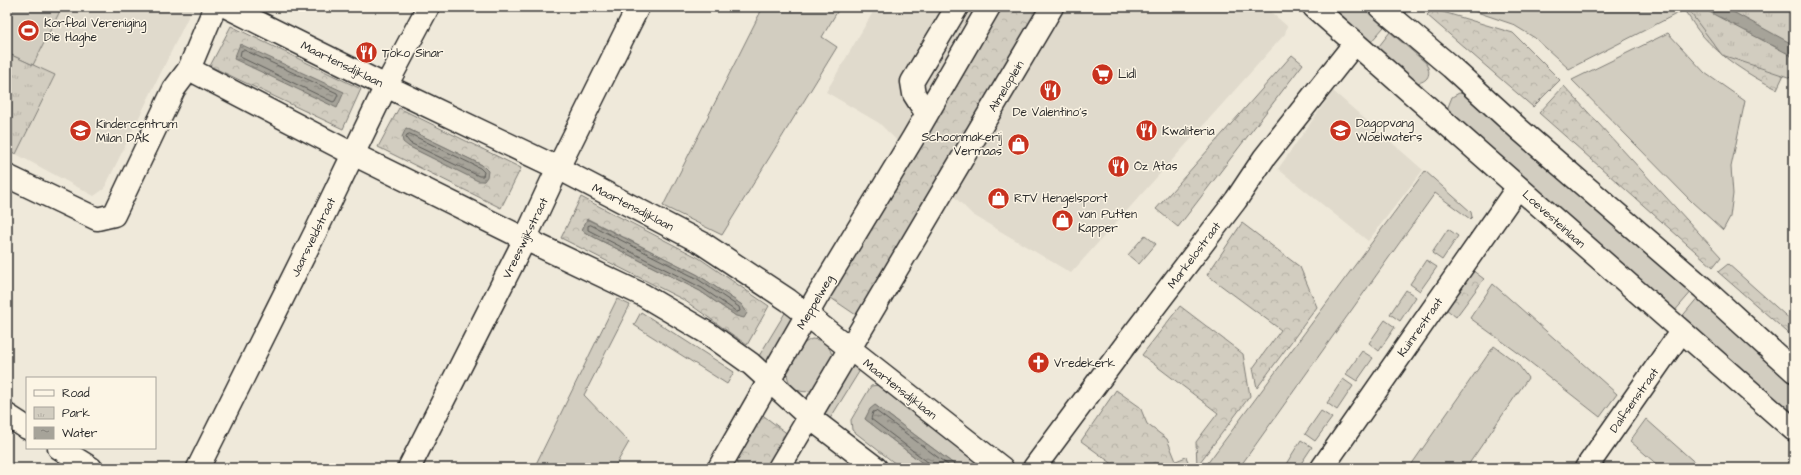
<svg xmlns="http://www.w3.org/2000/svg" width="1801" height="475" font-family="'Architects Daughter',sans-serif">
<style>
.built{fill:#e0dacc}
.grass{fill:#d2cdc0;stroke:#7e7c76}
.forest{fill:url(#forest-crowns);stroke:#7e7c76;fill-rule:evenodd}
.park{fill:url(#park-tufts);stroke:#7e7c76}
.water{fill:url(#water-ripples);stroke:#75736d}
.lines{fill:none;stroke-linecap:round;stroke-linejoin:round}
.shore{stroke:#5c5b57;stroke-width:1}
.minor-casing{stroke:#2b2b2b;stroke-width:25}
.secondary-casing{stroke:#2b2b2b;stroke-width:25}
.minor{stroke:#fcf5e5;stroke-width:22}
.secondary{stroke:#fcf5e5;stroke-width:22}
.labels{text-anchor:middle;stroke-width:3;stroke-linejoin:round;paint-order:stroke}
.poi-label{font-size:12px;fill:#2b2b2b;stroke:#fcf5e5;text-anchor:start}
.street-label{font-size:12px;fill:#2b2b2b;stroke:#fcf5e5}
</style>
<defs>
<pattern id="forest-crowns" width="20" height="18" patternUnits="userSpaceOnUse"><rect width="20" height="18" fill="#d2cdc0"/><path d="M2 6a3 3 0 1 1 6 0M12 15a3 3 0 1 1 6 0" fill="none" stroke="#b4b0a5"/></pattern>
<pattern id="park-tufts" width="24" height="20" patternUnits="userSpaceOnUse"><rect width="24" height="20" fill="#d2cdc0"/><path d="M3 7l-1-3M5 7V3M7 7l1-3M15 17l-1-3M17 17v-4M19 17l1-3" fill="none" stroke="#b4b0a5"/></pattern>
<pattern id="water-ripples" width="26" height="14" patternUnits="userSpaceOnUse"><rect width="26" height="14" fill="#a6a399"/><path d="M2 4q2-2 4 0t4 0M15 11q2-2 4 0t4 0" fill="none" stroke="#87857d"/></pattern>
</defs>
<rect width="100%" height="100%" fill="#efe9da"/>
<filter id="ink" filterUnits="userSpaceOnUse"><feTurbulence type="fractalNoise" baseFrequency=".025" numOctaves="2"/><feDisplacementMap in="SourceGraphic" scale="8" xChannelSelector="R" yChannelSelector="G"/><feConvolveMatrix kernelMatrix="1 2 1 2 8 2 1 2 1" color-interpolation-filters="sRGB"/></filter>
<g filter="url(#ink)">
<g class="built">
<polygon points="62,7 193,7 104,189 94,196 16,154 55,76 33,65"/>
<polygon points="876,7 1265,7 1287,26 1285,34 1071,273 973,215 879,123 826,92"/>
<polygon points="1333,91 1423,170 1368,241 1278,169"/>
</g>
<g class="grass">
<polygon points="7,7 62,7 33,65 7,53"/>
<polygon points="763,7 840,7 822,37 837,47 722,235 663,206"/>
<polygon points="1327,7 1362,7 1384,27 1369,44"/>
<polygon points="1462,7 1680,7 1684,10 1569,69 1535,38 1512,24"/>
<path d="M 1390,32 L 1426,63 C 1432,74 1428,82 1416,83 L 1376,50 Z"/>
<polygon points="1668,33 1705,73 1745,101 1731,167 1733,194 1730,217 1723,230 1692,202 1572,80"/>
<polygon points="1459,93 1470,95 1693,290 1673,313 1450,116 1448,107 1452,97"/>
<polygon points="1425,171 1471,212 1472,217 1470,219 1435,193 1239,468 1204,468"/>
<polygon points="1448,229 1458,236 1442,260 1432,253"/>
<polygon points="1426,260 1437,267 1420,291 1410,284"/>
<polygon points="1493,284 1617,394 1600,417 1517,352 1470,318"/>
<polygon points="1406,290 1416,297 1400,321 1390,314"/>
<polygon points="1699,296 1794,380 1794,420 1680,319"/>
<polygon points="617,299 630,305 584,395 629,442 614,468 534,468"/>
<polygon points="788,308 796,313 770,365 756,361"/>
<polygon points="641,312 734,372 727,384 634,325"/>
<polygon points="1385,320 1395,327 1379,351 1369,343"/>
<path d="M 812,339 C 826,340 830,346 833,359 C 828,368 823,379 817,386 C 805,400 783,386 788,369 C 789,365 793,360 795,356 C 801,347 802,343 812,339 Z"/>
<polygon points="1494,346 1517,363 1528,378 1466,468 1409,468"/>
<polygon points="1362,351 1373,358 1357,381 1346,374"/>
<polygon points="851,363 862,367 828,422 821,413"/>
<polygon points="1343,379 1353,386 1337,410 1327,403"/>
<polygon points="879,385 991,468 959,468 875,405 865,419 929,468 901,468 852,430 851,420 871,386"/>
<polygon points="1321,411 1332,418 1315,441 1305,434"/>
<polygon points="1646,419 1701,468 1669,467 1661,468 1630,441"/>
<polygon points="1301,440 1312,447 1298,468 1292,468 1286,464"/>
</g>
<g class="forest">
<polygon points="1002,7 1040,7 873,293 856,315 828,296 880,213"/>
<path d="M 1680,7 L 1696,7 L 1791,60 L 1777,89 C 1748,75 1722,58 1701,34 C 1693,25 1689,14 1680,7 Z"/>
<polygon points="1433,9 1513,33 1560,80 1533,107 1427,15"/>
<polygon points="231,26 361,89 343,129 210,66"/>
<polygon points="1292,55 1303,64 1178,227 1156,209"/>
<polygon points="1564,86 1721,257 1713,267 1539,113"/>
<path d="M 399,108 L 521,168 L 501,208 L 378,147 ZM 406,128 L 482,165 L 484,181 L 478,180 L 408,146 Z"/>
<path d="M 581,197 L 699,258 L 769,306 L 747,345 L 684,300 L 561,238 ZM 588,219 L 698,275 L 742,305 L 744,310 L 736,316 L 700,291 L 586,233 L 582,230 Z"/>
<polygon points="1242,223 1300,267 1317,307 1257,388 1253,368 1281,330 1207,275"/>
<polygon points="1728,264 1794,323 1794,338 1718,272"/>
<polygon points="1472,270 1484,279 1456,317 1446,309"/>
<polygon points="1180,306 1243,354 1250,396 1197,466 1196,442 1218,413 1142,355"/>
<polygon points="1116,390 1140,407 1147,424 1167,439 1176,461 1186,457 1191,468 1118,468 1081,441"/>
<polygon points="756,410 793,438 769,468 727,468"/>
</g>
<g class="park">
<polygon points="1686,7 1794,7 1794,79 1722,55"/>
<polygon points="7,53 55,75 16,154 7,150"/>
<polygon points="1145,235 1156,244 1139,264 1128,255"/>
</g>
<g class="water">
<polygon points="1700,7 1724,7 1794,45 1794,57"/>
<polygon points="240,44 344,92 337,108 234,59"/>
<polygon points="406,128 482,165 488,171 487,177 484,181 478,181 408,146 403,142 402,137"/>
<polygon points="587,219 698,275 742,305 747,313 744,318 736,316 700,291 586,233 582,230"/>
<polygon points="875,405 959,468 929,468 865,419 870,409"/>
</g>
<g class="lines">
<g class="shore">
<polygon points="244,50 337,93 338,95 335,101 333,102 240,57 241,51"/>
<polygon points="410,134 480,168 484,172 483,176 479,176 410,143 406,138 407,135"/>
<polygon points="591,225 696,278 739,307 740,311 737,312 702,288 588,230 588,226"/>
<polyline points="931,468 929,463 871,419 873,412 876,411 952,468"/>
</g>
<defs>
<g id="minor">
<polyline points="227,7 386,86 558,168 702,243 788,300 1002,468"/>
<polyline points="189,69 353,154 525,239 643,295 709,334 751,364 809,417 876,468"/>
<polyline points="926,113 914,94 912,82 957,7"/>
<polyline points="7,176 97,219 114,215 174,89 189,69 215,7"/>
<polyline points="7,415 27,428"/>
<polyline points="59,448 91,468"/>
<polyline points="198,468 317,229 386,86 428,7"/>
<polyline points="409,468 525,239 558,168 638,7"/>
<polyline points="1034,468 1126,344 1236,200 1264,158 1355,43"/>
<polyline points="1322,468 1518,187"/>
<polyline points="1586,468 1681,332"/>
</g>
<g id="secondary">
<polyline points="1314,7 1794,430"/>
<polyline points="1380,7 1451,67 1520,130 1703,288 1794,371"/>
<polyline points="719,468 817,297 913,138 989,7"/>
<polyline points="779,468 1052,7"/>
</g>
</defs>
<use href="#minor" class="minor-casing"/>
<use href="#secondary" class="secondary-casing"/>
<use href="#minor" class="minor"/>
<use href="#secondary" class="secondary"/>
</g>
</g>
<defs>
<symbol id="stadium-disc" viewBox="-11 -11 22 22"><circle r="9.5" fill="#c8321e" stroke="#fcf5e5"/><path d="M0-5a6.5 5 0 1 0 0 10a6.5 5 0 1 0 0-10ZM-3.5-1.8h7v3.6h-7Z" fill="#fff"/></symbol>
<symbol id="restaurant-disc" viewBox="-11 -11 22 22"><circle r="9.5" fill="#c8321e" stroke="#fcf5e5"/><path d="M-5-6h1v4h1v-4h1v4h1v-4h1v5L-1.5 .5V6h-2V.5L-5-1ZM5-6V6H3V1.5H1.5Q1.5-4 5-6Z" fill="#fff"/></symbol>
<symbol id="supermarket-disc" viewBox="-11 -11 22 22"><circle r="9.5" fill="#c8321e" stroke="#fcf5e5"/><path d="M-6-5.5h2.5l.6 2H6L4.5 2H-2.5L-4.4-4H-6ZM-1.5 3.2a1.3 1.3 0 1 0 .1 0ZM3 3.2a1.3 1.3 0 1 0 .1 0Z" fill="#fff"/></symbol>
<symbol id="school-disc" viewBox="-11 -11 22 22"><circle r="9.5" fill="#c8321e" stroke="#fcf5e5"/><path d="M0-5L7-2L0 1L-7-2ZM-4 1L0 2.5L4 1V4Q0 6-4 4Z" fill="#fff"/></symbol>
<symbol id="shop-disc" viewBox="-11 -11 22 22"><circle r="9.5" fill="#c8321e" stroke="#fcf5e5"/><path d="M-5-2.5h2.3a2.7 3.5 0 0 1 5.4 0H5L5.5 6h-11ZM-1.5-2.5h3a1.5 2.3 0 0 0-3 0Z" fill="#fff"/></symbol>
<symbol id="church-disc" viewBox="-11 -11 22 22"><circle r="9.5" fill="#c8321e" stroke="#fcf5e5"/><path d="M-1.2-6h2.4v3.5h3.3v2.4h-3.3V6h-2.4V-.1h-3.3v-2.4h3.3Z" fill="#fff"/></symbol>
</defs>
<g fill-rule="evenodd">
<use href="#stadium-disc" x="16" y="18" width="25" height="25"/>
<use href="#restaurant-disc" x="354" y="40" width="25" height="25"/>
<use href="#supermarket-disc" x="1090" y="62" width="25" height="25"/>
<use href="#restaurant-disc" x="1038" y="78" width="25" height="25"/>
<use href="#school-disc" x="1328" y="118" width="25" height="25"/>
<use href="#school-disc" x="68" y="118" width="25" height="25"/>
<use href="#restaurant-disc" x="1134" y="118" width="25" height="25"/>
<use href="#shop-disc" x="1006" y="132" width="25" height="25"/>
<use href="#restaurant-disc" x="1106" y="154" width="25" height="25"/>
<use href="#shop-disc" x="986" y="186" width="25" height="25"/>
<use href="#shop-disc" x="1050" y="208" width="25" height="25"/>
<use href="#church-disc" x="1026" y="350" width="25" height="25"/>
</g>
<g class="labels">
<g class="poi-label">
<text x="44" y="27">Korfbal Vereniging<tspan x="44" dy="14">Die Haghe</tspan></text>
<text x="382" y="57">Toko Sinar</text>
<text x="1118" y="78">Lidl</text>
<text x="1050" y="116" text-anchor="middle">De Valentino's</text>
<text x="1356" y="127">Dagopvang<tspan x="1356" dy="14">Woelwaters</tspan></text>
<text x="96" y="128">Kindercentrum<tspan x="96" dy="14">Milan DAK</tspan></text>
<text x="1162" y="135">Kwaliteria</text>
<text x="1002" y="141" text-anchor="end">Schoonmakerij<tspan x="1002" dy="14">Vermaas</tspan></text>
<text x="1134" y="170">Öz Atas</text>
<text x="1014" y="202">RTV Hengelsport</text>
<text x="1078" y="218">van Putten<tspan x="1078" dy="14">Kapper</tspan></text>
<text x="1054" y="367">Vredekerk</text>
</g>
<g class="street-label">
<text transform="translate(342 64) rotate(26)" y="4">Maartensdijklaan</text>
<text transform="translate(1006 86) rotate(-59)" y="4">Almeloplein</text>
<text transform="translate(633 207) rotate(27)" y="4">Maartensdijklaan</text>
<text transform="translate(1554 219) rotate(42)" y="4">Loevesteinlaan</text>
<text transform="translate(313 237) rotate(-64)" y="4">Jaarsveldstraat</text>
<text transform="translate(525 238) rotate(-64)" y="4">Vreeswijkstraat</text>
<text transform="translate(1194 255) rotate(-53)" y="4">Markelostraat</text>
<text transform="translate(815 302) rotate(-60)" y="4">Meppelweg</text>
<text transform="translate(1420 327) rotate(-55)" y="4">Kuinrestraat</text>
<text transform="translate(900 389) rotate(38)" y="4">Maartensdijklaan</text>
<text transform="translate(1634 400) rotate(-55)" y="4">Dalfsenstraat</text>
</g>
</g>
<rect width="1801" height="475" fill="none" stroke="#fcf5e5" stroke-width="24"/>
<rect x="12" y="12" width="1777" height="451" fill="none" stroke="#2b2b2b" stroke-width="1.5" filter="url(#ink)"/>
<rect x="26" y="377" width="130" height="72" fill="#fcf5e5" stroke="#a8a49b"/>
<rect x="34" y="390" width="20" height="6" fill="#fcf5e5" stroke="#a8a49b"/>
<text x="62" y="397" font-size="12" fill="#2b2b2b">Road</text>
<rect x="34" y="407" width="20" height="12" fill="url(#park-tufts)" stroke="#a8a49b"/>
<text x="62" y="417" font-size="12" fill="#2b2b2b">Park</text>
<rect x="34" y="427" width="20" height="12" fill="url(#water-ripples)" stroke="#a8a49b"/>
<text x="62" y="437" font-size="12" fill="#2b2b2b">Water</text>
</svg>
